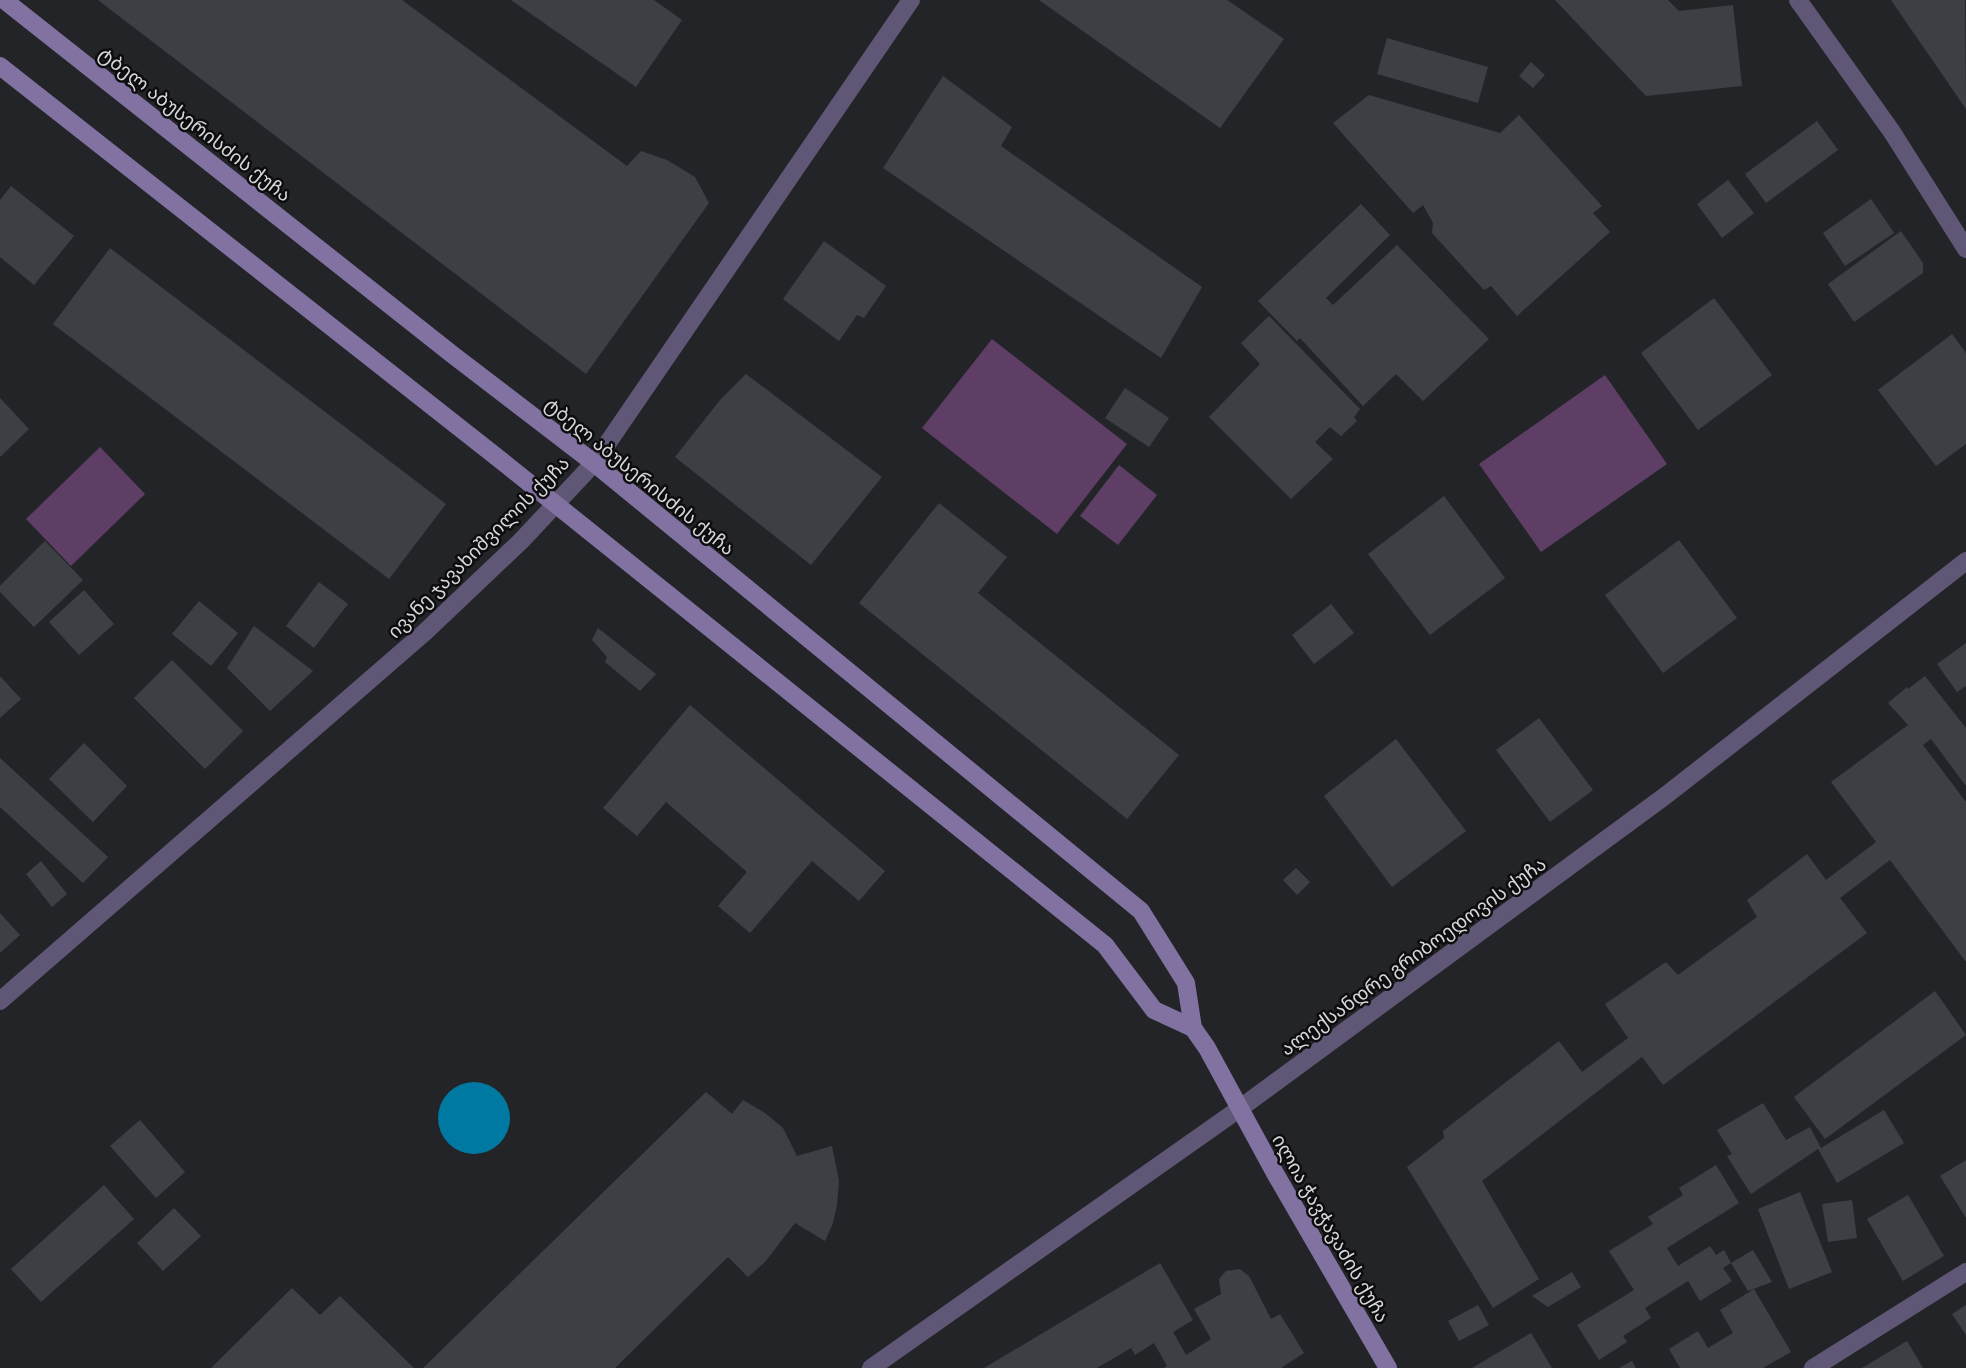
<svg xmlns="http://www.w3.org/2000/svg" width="1966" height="1368" font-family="Ubuntu,'Noto Sans Georgian',sans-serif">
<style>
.green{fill:#5f3e66}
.water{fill:#0079a2}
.building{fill:#3c4044}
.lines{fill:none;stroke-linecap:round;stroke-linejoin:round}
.minor{stroke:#5f5775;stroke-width:18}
.tertiary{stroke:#5f5775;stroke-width:18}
.secondary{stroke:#8172a2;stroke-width:18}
.labels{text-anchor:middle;stroke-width:5;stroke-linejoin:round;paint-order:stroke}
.street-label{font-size:19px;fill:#d7d7da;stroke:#0d0d0f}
</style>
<rect width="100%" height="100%" fill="#232428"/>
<g class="green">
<polygon points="992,339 1127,444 1057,534 922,428"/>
<polygon points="1605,375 1667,464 1541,552 1479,464"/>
<polygon points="100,447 145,494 71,566 26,519"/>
<polygon points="1119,465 1157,495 1118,545 1080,516"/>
</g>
<circle class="water" cx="474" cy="1118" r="36"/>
<g class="building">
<polygon points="98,0 402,0 627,166 641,151 667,160 695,177 709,203 586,374"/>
<polygon points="511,0 654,0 682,20 636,87"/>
<polygon points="1039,0 1227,0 1284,39 1220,128"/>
<polygon points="1555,0 1668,0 1679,11 1733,5 1742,86 1646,96"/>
<polygon points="1891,0 1965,0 1966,109"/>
<polygon points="1387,38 1488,67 1478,103 1377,74"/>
<polygon points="1531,62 1545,75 1533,88 1519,76"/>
<polygon points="943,76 1012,127 1001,146 1202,287 1161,358 883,168"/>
<polygon points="1369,95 1500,133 1519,115 1602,206 1593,213 1610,232 1517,316 1491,286 1484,290 1432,233 1433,223 1423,205 1413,213 1333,123"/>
<polygon points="1817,121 1838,150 1766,203 1745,174"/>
<polygon points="1728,180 1754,213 1722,238 1697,204"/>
<polygon points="11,186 74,236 34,285 0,257 0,200"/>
<polygon points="1871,199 1894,233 1845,266 1823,233"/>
<polygon points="1361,204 1390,235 1326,298 1333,305 1397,245 1489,339 1423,401 1396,374 1363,406 1300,338 1297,341 1258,301"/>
<polygon points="1901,231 1923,263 1923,273 1854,322 1828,284"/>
<polygon points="824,241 886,286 864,318 857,315 839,341 783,299"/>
<polygon points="110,248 446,504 389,579 53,324"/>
<polygon points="1714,298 1772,375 1698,430 1641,353"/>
<polygon points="1269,316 1360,409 1354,417 1357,421 1341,436 1330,427 1315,442 1333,459 1291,499 1209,417 1260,364 1241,343"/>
<polygon points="1952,334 1966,353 1966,444 1936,466 1878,390"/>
<polygon points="746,374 882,477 811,565 675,457 720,400"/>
<polygon points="1125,388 1169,418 1149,447 1105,418"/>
<polygon points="0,398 29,429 0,457"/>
<polygon points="1444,496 1505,578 1430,635 1368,554"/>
<polygon points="939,503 1007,557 978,593 1179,755 1127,819 859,603"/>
<polygon points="1679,540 1737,618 1663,673 1605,595"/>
<polygon points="45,541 83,580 34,627 0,592 0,586"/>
<polygon points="319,582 348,604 314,648 286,626"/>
<polygon points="84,590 114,624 79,655 49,622"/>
<polygon points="199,601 238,633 211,666 172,634"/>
<polygon points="1331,604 1354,633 1314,664 1292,635"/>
<polygon points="254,626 313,671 270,711 227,668"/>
<polygon points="598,628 656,674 640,691 605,662 607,657 592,640"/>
<polygon points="1966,643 1966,686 1957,692 1937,664"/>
<polygon points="172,660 243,731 205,769 134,698"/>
<polygon points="0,676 21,699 0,718"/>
<polygon points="1925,676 1966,728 1966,786 1931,739 1923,745 1966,802 1966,962 1890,860 1840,898 1867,933 1663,1085 1642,1057 1482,1181 1539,1279 1493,1308 1407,1167 1444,1138 1443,1131 1559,1041 1582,1072 1628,1038 1605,1004 1666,962 1678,975 1757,917 1747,900 1807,854 1826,880 1876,842 1831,782 1908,725 1888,703 1907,687 1908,689"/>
<polygon points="690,705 885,871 859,901 812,861 750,933 718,906 747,872 666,802 637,836 603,808"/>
<polygon points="1539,718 1593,790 1550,822 1496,750"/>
<polygon points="1396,739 1466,831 1392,887 1324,796"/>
<polygon points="84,743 127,786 93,822 49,779"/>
<polygon points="0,758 108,857 83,883 0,807"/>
<polygon points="41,861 67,894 52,907 26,874"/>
<polygon points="1296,868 1310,882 1297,895 1283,880"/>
<polygon points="0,913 20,935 0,953"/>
<polygon points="1935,991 1966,1035 1825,1139 1794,1097"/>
<polygon points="706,1092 732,1114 743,1100 765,1113 783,1128 797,1156 832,1146 839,1181 837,1205 833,1223 825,1241 795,1223 765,1262 748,1277 728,1257 615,1368 423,1368"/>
<polygon points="1763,1103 1786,1140 1810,1127 1821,1148 1884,1110 1904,1143 1837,1183 1818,1149 1751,1194 1727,1156 1732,1154 1717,1130"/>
<polygon points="140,1120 185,1172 156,1198 110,1146"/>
<polygon points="1966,1160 1966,1218 1940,1176"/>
<polygon points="1716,1165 1739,1203 1667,1248 1678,1266 1710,1246 1716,1255 1724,1250 1731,1263 1723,1268 1732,1281 1700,1301 1688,1281 1645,1308 1651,1318 1623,1336 1627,1342 1599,1360 1577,1325 1634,1290 1609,1251 1653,1224 1648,1217 1683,1195 1679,1188"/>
<polygon points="104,1185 134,1219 41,1302 11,1269"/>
<polygon points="1800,1192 1832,1272 1789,1289 1758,1209"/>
<polygon points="1908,1195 1944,1256 1903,1281 1867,1219"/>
<polygon points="1852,1200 1857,1238 1828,1242 1822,1204"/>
<polygon points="174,1208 201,1236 163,1271 137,1243"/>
<polygon points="1753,1250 1772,1282 1748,1291 1731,1263"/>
<polygon points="1160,1263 1193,1320 1173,1332 1186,1355 1211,1339 1194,1309 1221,1294 1219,1279 1226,1271 1240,1269 1249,1276 1271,1319 1280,1314 1304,1353 1281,1368 1164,1368 1167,1366 1154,1343 1135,1355 1131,1348 1097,1368 984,1368"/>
<polygon points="1572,1272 1581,1287 1548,1307 1532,1296"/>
<polygon points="292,1288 320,1315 340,1296 414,1368 211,1368"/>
<polygon points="1754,1289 1791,1352 1763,1368 1680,1368 1669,1349 1698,1331 1708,1348 1733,1333 1720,1310"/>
<polygon points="1478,1305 1489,1325 1459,1341 1448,1321"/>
<polygon points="1966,1305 1966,1335 1952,1314"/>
<polygon points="1531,1333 1552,1368 1472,1368"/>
<polygon points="1907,1341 1923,1368 1862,1368"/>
<polygon points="1632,1361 1636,1368 1619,1368"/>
</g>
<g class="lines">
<g class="minor">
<polyline points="1798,0 1892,132 1966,249"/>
<polyline points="0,1001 425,632 521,541 594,463"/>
<polyline points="871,1368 1239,1109"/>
<polyline points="1813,1368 1966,1272"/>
</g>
<g class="tertiary">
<polyline points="594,463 911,0"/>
<polyline points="1239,1109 1665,796 1966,561"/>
</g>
<g class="secondary">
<polyline points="4,0 453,355 594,463 1141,911 1186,983 1193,1028 1207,1048 1276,1175 1388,1368"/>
<polyline points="0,66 508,466 1105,945 1154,1010 1193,1028"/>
</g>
</g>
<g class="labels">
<g class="street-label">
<text transform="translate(195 124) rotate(38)" y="7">ტბელ აბუსერისძის ქუჩა</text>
<text transform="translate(640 476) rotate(39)" y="7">ტბელ აბუსერისძის ქუჩა</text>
<text transform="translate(478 547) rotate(-45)" y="7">ივანე ჯავახიშვილის ქუჩა</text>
<text transform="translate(1413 956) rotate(-36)" y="7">ალექსანდრე გრიბოედოვის ქუჩა</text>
<text transform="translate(1331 1228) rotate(60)" y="7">ილია ჭავჭავაძის ქუჩა</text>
</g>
</g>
</svg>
